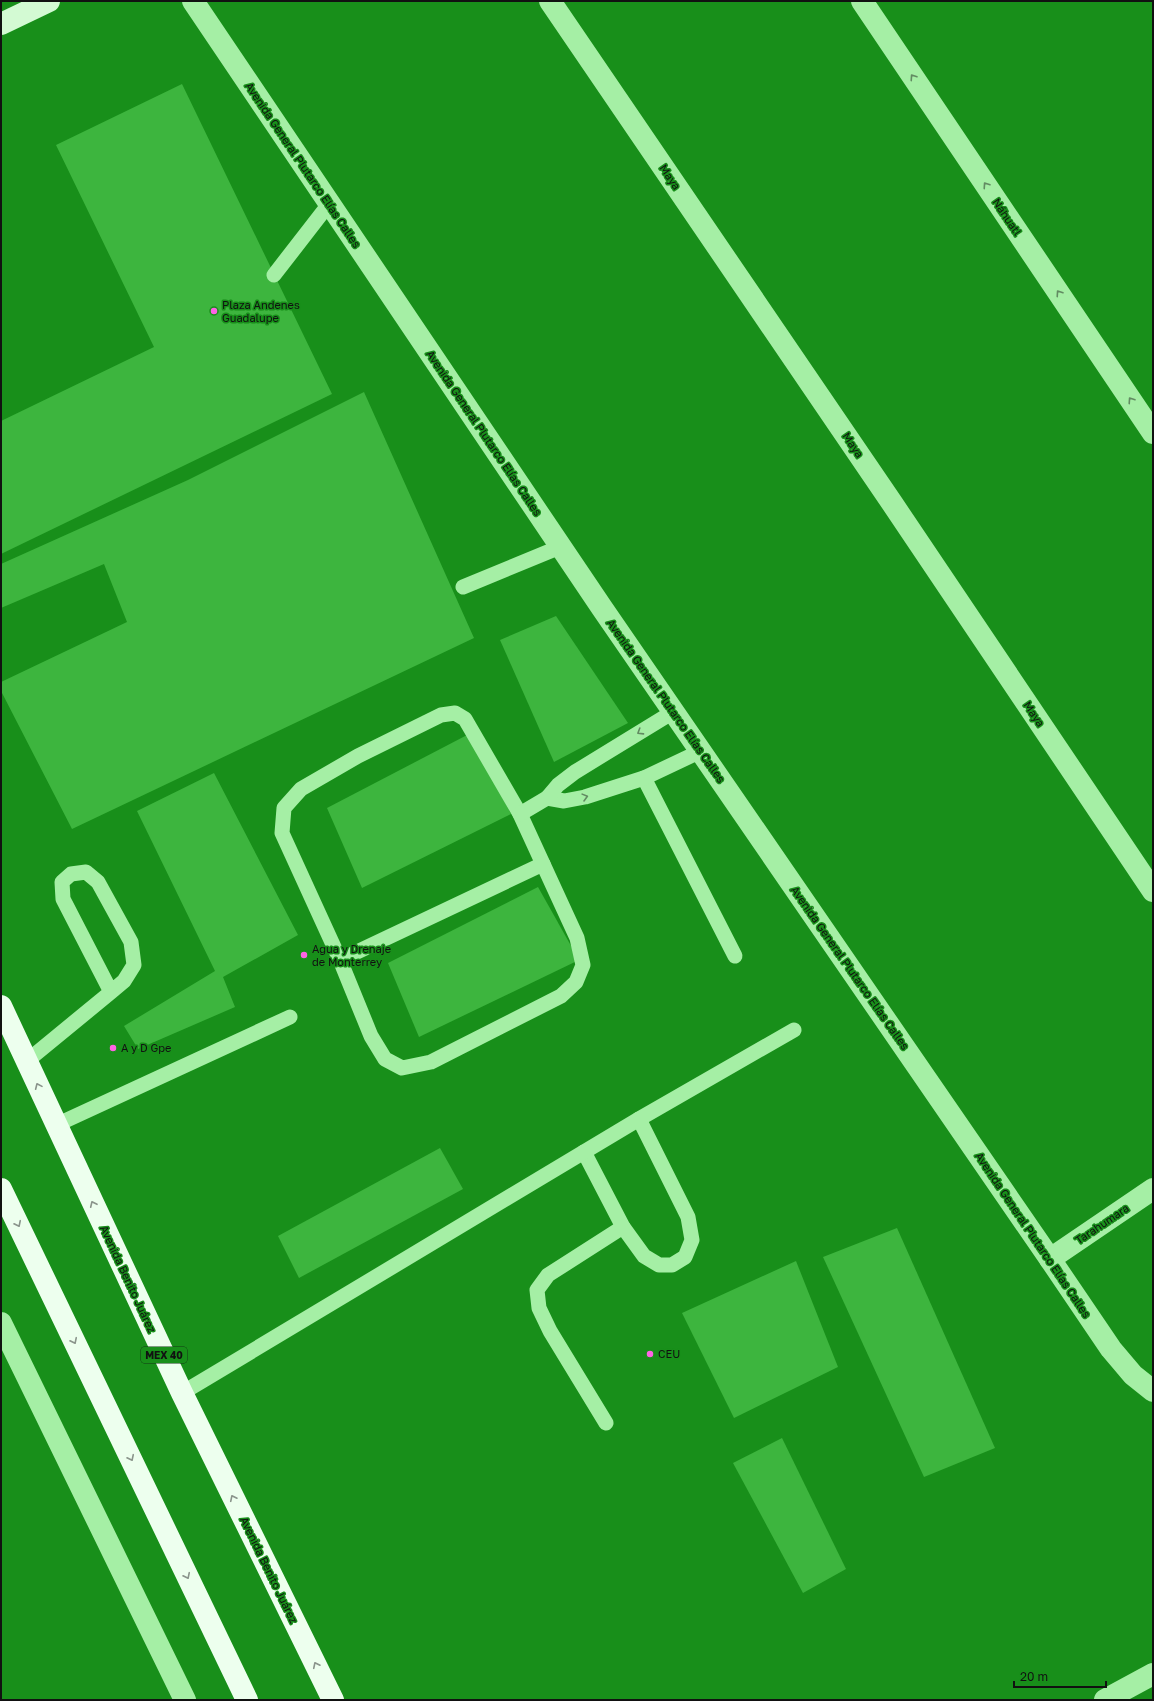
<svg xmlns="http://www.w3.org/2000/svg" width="1154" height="1701" font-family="'Golos Text',sans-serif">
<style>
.building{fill:#3db53e}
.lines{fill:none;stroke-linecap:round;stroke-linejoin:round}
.service{stroke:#a5efa5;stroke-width:15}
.minor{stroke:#a5efa5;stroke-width:22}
.tertiary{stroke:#a5efa5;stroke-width:22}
.secondary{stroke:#d3fad3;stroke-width:22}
.primary{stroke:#edffee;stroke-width:22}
.oneway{stroke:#628b62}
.oneway2{stroke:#8a948b}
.poi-dot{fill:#ff63e5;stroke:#188f1a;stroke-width:1.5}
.labels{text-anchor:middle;stroke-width:3;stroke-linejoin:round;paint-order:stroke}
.shield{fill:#188f1a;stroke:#133714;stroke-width:1}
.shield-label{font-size:10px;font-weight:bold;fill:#111}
.street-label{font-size:11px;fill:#111;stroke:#188f1a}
.poi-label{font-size:11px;fill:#111;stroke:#188f1a;text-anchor:start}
</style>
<rect width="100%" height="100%" fill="#188f1a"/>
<g class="building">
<polygon points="182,84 332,394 1,554 1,421 154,347 56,145"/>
<polygon points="364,392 474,638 72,829 1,691 1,682 127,622 104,564 1,608 1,564 188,480"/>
<polygon points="556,616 628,723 554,762 500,640"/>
<polygon points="469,734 511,814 362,888 327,808"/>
<polygon points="214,773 298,935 223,977 235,1007 138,1049 124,1026 215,971 137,811"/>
<polygon points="538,887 579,960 419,1037 388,963"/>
<polygon points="440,1148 463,1189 299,1278 278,1236"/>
<polygon points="897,1228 995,1448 924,1477 823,1257"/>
<polygon points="796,1261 838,1367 734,1418 682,1313"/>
<polygon points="782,1438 846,1569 803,1593 733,1463"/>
</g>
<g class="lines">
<g class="service">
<polyline points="274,275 329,204"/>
<polyline points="463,587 560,547"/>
<polygon points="455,713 465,719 520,814 577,938 583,965 576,982 561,996 431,1062 402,1068 385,1059 371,1036 340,960 282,833 284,808 301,789 358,756 441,715"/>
<polyline points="644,778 735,956"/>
<polyline points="547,798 564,801 585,797 644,778 701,751"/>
<polyline points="520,814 547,798 558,785 575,772 673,712"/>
<polyline points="340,960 543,864"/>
<polyline points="27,1061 111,992 124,981 134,965 131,942 98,882 86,872 71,874 62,882 63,899 111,992"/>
<polyline points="56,1125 290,1017"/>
<polyline points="584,1152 623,1227 644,1256 659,1265 672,1265 685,1257 692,1240 688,1217 639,1119"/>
<polyline points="182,1393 639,1119 794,1030"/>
<polyline points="606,1423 550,1331 539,1308 537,1290 548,1275 623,1227"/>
</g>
<g class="minor">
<polyline points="550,1 892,503 1153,891"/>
<polyline points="862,1 1153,433"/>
<polyline points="1050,1259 1153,1189"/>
<polyline points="1,1323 185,1700"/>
<polyline points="1105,1700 1153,1674"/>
</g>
<polyline class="tertiary" points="193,1 602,608 1050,1259 1111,1349 1133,1375 1153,1391"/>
<polyline class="secondary" points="1,24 49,1"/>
<g class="primary">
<polyline points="1,1006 182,1393 333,1700"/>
<polyline points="1,1189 247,1700"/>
</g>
</g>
<defs><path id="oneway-chevron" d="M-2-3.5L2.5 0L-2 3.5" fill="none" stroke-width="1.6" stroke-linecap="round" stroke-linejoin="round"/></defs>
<g class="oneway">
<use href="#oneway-chevron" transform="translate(913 77) rotate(-124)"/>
<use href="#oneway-chevron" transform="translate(986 185) rotate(-124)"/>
<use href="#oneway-chevron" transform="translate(1059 293) rotate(-124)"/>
<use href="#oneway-chevron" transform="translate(1131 400) rotate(-124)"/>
<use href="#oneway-chevron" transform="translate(640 732) rotate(148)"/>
<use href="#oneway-chevron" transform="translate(585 797) rotate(-15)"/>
</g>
<g class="oneway2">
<use href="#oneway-chevron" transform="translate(38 1086) rotate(-114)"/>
<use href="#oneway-chevron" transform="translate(93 1204) rotate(-115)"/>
<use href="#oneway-chevron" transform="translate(18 1224) rotate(64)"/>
<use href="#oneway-chevron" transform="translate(74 1341) rotate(64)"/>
<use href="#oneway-chevron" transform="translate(131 1458) rotate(64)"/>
<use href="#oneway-chevron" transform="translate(233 1498) rotate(-116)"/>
<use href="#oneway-chevron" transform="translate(187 1576) rotate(64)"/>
<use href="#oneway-chevron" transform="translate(316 1665) rotate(-116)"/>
</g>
<g class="poi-dot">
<circle cx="214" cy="311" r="4"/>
<circle cx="304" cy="955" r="4"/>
<circle cx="113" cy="1048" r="4"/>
<circle cx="650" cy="1354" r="4"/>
</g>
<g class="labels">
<rect class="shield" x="141" y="1347" width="46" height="16" rx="3"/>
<g class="shield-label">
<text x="164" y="1359">MEX 40</text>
</g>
<g class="street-label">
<text transform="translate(303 165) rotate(56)" y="4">Avenida General Plutarco Elías Calles</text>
<text transform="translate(670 177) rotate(56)" y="4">Maya</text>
<text transform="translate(1007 217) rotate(56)" y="4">Náhuatl</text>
<text transform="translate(484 433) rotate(56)" y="4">Avenida General Plutarco Elías Calles</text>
<text transform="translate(853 445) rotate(56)" y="4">Maya</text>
<text transform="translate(666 701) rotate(55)" y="4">Avenida General Plutarco Elías Calles</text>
<text transform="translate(1034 714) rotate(56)" y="4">Maya</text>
<text transform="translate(850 968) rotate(55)" y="4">Avenida General Plutarco Elías Calles</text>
<text transform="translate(1102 1224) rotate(-34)" y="4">Tarahumara</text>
<text transform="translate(1033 1235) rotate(56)" y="4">Avenida General Plutarco Elías Calles</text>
<text transform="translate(128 1279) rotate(65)" y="4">Avenida Benito Juárez</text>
<text transform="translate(269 1570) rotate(64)" y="4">Avenida Benito Juárez</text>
</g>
<g class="poi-label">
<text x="222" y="309">Plaza Andenes<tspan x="222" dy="13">Guadalupe</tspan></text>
<text x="312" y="953">Agua y Drenaje<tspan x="312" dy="13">de Monterrey</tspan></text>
<text x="121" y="1052">A y D Gpe</text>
<text x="658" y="1358">CEU</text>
</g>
</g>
<rect width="1154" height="1701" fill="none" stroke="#111111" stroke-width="4"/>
<path d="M1014 1681v6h92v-6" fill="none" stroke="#111111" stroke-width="2"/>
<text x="1020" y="1681" font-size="12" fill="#111111" stroke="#188f1a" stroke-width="3" paint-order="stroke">20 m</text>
</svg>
